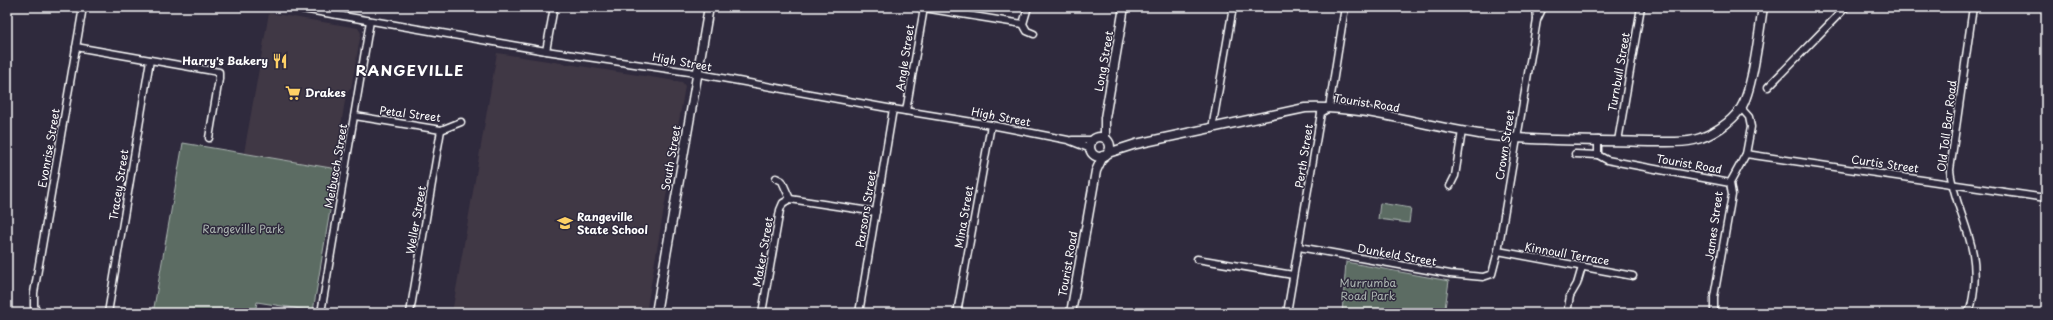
<svg xmlns="http://www.w3.org/2000/svg" width="2053" height="320" font-family="'Playpen Sans',sans-serif">
<style>
.built{fill:#413845}
.green{fill:#5b6c64;stroke:#adb6b2}
.lines{fill:none;stroke-linecap:round;stroke-linejoin:round}
.minor-casing{stroke:#fff;stroke-width:9}
.tertiary-casing{stroke:#fff;stroke-width:11}
.minor{stroke:#2f2a3d;stroke-width:6}
.tertiary{stroke:#2f2a3d;stroke-width:8}
.labels{text-anchor:middle;stroke-width:3;stroke-linejoin:round;paint-order:stroke}
.street-label{font-size:11px;fill:#fff;stroke:#2f2a3d}
.poi-label{font-size:11px;font-weight:bold;fill:#fff;stroke:#2f2a3d;text-anchor:start}
.park-label{font-size:11px;fill:#adb6b2;stroke:#2f2a3d}
.district-label{font-size:15px;font-weight:bold;letter-spacing:1px;fill:#fff;stroke:#2f2a3d}
</style>
<rect width="100%" height="100%" fill="#2f2a3d"/>
<filter id="ink" filterUnits="userSpaceOnUse"><feTurbulence type="fractalNoise" baseFrequency=".025" numOctaves="2"/><feDisplacementMap in="SourceGraphic" scale="8" xChannelSelector="R" yChannelSelector="G"/><feConvolveMatrix kernelMatrix="1 2 1 2 8 2 1 2 1" color-interpolation-filters="sRGB"/></filter>
<g filter="url(#ink)">
<g class="built">
<polygon points="269,13 358,28 361,33 351,88 346,94 337,151 339,159 337,169 244,153"/>
<polygon points="497,53 682,82 685,86 646,313 452,313"/>
</g>
<g class="green">
<polygon points="183,143 337,169 313,311 257,302 255,313 153,313"/>
<polygon points="1380,203 1411,208 1409,223 1378,219"/>
<polygon points="1346,262 1449,281 1445,308 1470,313 1342,313"/>
</g>
<g class="lines">
<defs>
<g id="minor">
<polyline points="291,7 546,51 689,72 893,109 991,125 1068,140 1091,149"/>
<polyline points="918,7 1023,24 1027,31 1034,34"/>
<polyline points="1537,20 1543,7"/>
<polyline points="1023,24 1028,7"/>
<polyline points="76,47 219,72 219,79 209,138"/>
<polyline points="546,51 554,7"/>
<polyline points="1768,87 1846,7"/>
<polyline points="906,111 924,8"/>
<polyline points="355,116 441,130 461,122"/>
<polyline points="1212,129 1233,7"/>
<polyline points="1072,140 1094,140"/>
<polyline points="1598,140 1598,155 1607,160 1730,183"/>
<polyline points="1618,141 1641,7"/>
<polyline points="1575,154 1598,155"/>
<polyline points="1746,154 2046,198"/>
<polyline points="776,178 782,181 790,199"/>
<polyline points="1450,186 1455,176 1462,131"/>
<polyline points="790,199 876,212"/>
<polyline points="1299,247 1450,274 1483,277 1492,274 1498,251 1537,20 1536,7"/>
<polyline points="1498,251 1633,276"/>
<polyline points="1197,259 1293,275"/>
<polyline points="37,313 34,306 34,293 83,7"/>
<polyline points="108,313 150,60"/>
<polyline points="321,313 370,21"/>
<polyline points="410,313 441,130"/>
<polyline points="762,313 780,210 783,203 790,199"/>
<polyline points="859,313 893,109"/>
<polyline points="957,313 991,125"/>
<polyline points="1287,313 1321,113 1329,108 1345,7"/>
<polyline points="1567,313 1570,296 1577,284 1582,267"/>
<polyline points="1714,313 1714,297 1732,195 1730,183 1746,154 1751,127 1749,117 1741,108"/>
<path d="M 1965,313 L 1970,310 C 1975,293 1976,271 1973,254 C 1968,225 1953,199 1950,170 L 1973,7"/>
</g>
<g id="tertiary">
<circle cx="1100" cy="147" r="10"/>
<polyline points="1105,138 1105,118 1124,7"/>
<path d="M 1108,153 L 1136,144 L 1305,108 C 1369,105 1431,129 1494,136 C 1547,142 1601,140 1654,142 C 1668,142 1681,143 1694,140 C 1711,136 1731,123 1741,108 C 1753,89 1759,32 1763,7"/>
<polyline points="656,313 709,7"/>
<polyline points="1071,313 1096,171 1103,156"/>
</g>
</defs>
<use href="#minor" class="minor-casing"/>
<use href="#tertiary" class="tertiary-casing"/>
<use href="#minor" class="minor"/>
<use href="#tertiary" class="tertiary"/>
</g>
</g>
<defs>
<symbol id="restaurant-bare" viewBox="-9 -9 18 18"><path d="M-5-6h1v4h1v-4h1v4h1v-4h1v5L-1.5 .5V6h-2V.5L-5-1ZM5-6V6H3V1.5H1.5Q1.5-4 5-6Z" fill="#ffd166" stroke="#2f2a3d" stroke-width="2.5" paint-order="stroke"/></symbol>
<symbol id="supermarket-bare" viewBox="-9 -9 18 18"><path d="M-6-5.5h2.5l.6 2H6L4.5 2H-2.5L-4.4-4H-6ZM-1.5 3.2a1.3 1.3 0 1 0 .1 0ZM3 3.2a1.3 1.3 0 1 0 .1 0Z" fill="#ffd166" stroke="#2f2a3d" stroke-width="2.5" paint-order="stroke"/></symbol>
<symbol id="school-bare" viewBox="-9 -9 18 18"><path d="M0-5L7-2L0 1L-7-2ZM-4 1L0 2.5L4 1V4Q0 6-4 4Z" fill="#ffd166" stroke="#2f2a3d" stroke-width="2.5" paint-order="stroke"/></symbol>
</defs>
<g fill-rule="evenodd">
<use href="#restaurant-bare" x="269" y="50" width="22" height="22"/>
<use href="#supermarket-bare" x="282" y="82" width="22" height="22"/>
<use href="#school-bare" x="554" y="212" width="22" height="22"/>
</g>
<g class="labels">
<g class="street-label">
<text transform="translate(905 58) rotate(-81)" y="4">Angle Street</text>
<text transform="translate(1104 61) rotate(-80)" y="4">Long Street</text>
<text transform="translate(682 62) rotate(10)" y="4">High Street</text>
<text transform="translate(1619 72) rotate(-80)" y="4">Turnbull Street</text>
<text transform="translate(1367 103) rotate(9)" y="4">Tourist Road</text>
<text transform="translate(410 114) rotate(7)" y="4">Petal Street</text>
<text transform="translate(1001 117) rotate(11)" y="4">High Street</text>
<text transform="translate(1947 126) rotate(-83)" y="4">Old Toll Bar Road</text>
<text transform="translate(1505 145) rotate(-81)" y="4">Crown Street</text>
<text transform="translate(49 148) rotate(-80)" y="4">Evonrise Street</text>
<text transform="translate(1304 156) rotate(-81)" y="4">Perth Street</text>
<text transform="translate(671 158) rotate(-80)" y="4">South Street</text>
<text transform="translate(1689 164) rotate(10)" y="4">Tourist Road</text>
<text transform="translate(1885 164) rotate(8)" y="4">Curtis Street</text>
<text transform="translate(336 166) rotate(-80)" y="4">Meibusch Street</text>
<text transform="translate(119 185) rotate(-81)" y="4">Tracey Street</text>
<text transform="translate(866 209) rotate(-81)" y="4">Parsons Street</text>
<text transform="translate(964 217) rotate(-80)" y="4">Mina Street</text>
<text transform="translate(416 220) rotate(-80)" y="4">Weller Street</text>
<text transform="translate(1714 226) rotate(-82)" y="4">James Street</text>
<text transform="translate(763 252) rotate(-80)" y="4">Maker Street</text>
<text transform="translate(1567 254) rotate(10)" y="4">Kinnoull Terrace</text>
<text transform="translate(1397 255) rotate(10)" y="4">Dunkeld Street</text>
<text transform="translate(1068 264) rotate(-80)" y="4">Tourist Road</text>
</g>
<g class="poi-label">
<text x="268" y="65" text-anchor="end">Harry's Bakery</text>
<text x="305" y="97">Drakes</text>
<text x="577" y="221">Rangeville<tspan x="577" dy="13">State School</tspan></text>
</g>
<g class="park-label">
<text x="243" y="233">Rangeville Park</text>
<text x="1368" y="287">Murrumba<tspan x="1368" dy="13">Road Park</tspan></text>
</g>
<g class="district-label">
<text x="410" y="76">RANGEVILLE</text>
</g>
</g>
<rect width="2053" height="320" fill="none" stroke="#2f2a3d" stroke-width="24"/>
<rect x="12" y="12" width="2029" height="296" fill="none" stroke="#fff" stroke-width="1.5" filter="url(#ink)"/>
</svg>
